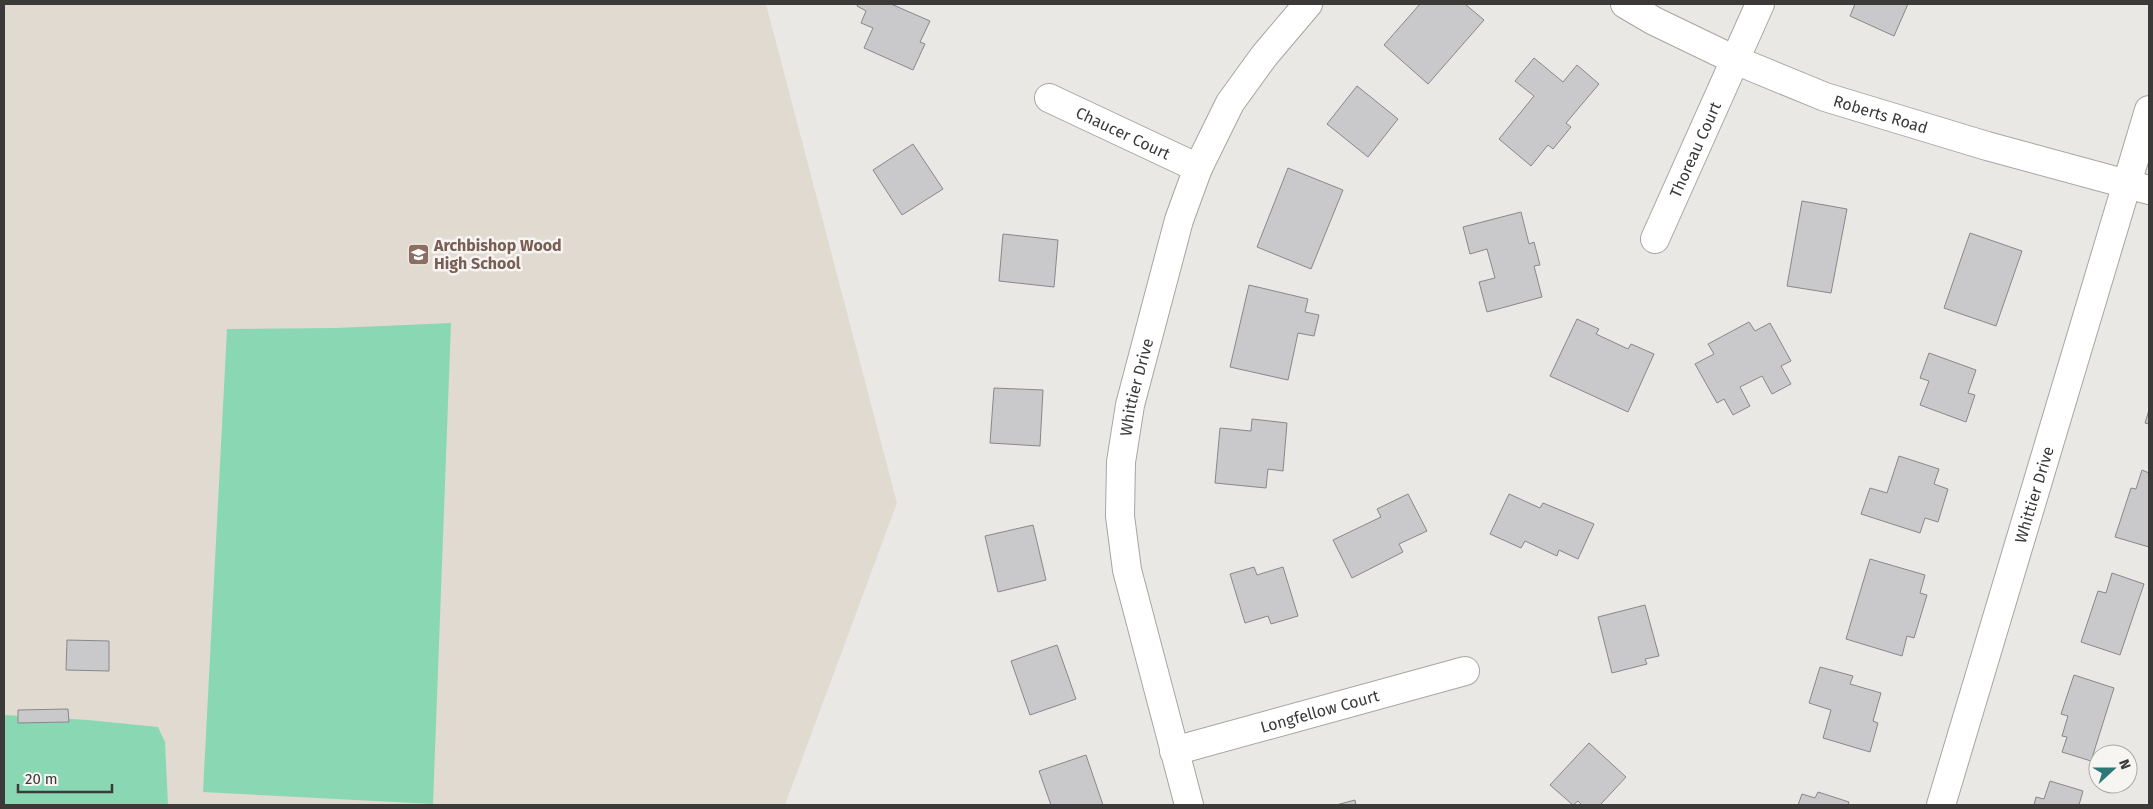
<svg xmlns="http://www.w3.org/2000/svg" width="2153" height="809" font-family="'Fira Sans',sans-serif">
<style>
.built{fill:#e1dad0}
.green{fill:#8ad8b3}
.building{fill:#c9c8cb;stroke:#89878b}
.lines{fill:none;stroke-linecap:round;stroke-linejoin:round}
.minor-casing{stroke:#a7a5a2;stroke-width:30}
.minor{stroke:#fff;stroke-width:28}
.labels{text-anchor:middle;stroke-width:5;stroke-linejoin:round;paint-order:stroke}
.street-label{font-size:16px;fill:#3b3a39;stroke:#f7f5f2}
.education-label{font-size:16px;font-weight:bold;fill:#785e54;stroke:#f7f5f2;text-anchor:start}
</style>
<rect width="100%" height="100%" fill="#eae8e4"/>
<polygon class="built" points="4,4 766,4 897,503 785,805 4,805"/>
<g class="green">
<polygon points="451,323 433,804 203,792 227,329 335,328"/>
<polygon points="4,715 88,720 158,727 165,742 168,805 4,805"/>
</g>
<g class="building">
<polygon points="858,4 891,4 930,21 920,42 925,44 913,70 864,48 873,28 861,23 866,11 857,6"/>
<polygon points="1420,4 1465,4 1484,20 1428,84 1384,45"/>
<polygon points="1855,4 1908,4 1894,36 1850,16"/>
<polygon points="1534,58 1563,82 1577,65 1599,84 1566,123 1571,127 1553,149 1548,145 1531,166 1499,139 1534,96 1515,81"/>
<polygon points="1357,86 1398,119 1368,157 1327,124"/>
<polygon points="913,144 943,189 902,215 873,170"/>
<polygon points="1288,168 1343,190 1311,269 1257,247"/>
<polygon points="1802,201 1847,209 1831,293 1787,286"/>
<polygon points="1521,212 1529,244 1534,242 1540,265 1534,266 1542,297 1487,312 1479,282 1495,278 1487,249 1470,254 1463,227"/>
<polygon points="1970,233 2022,251 1996,326 1944,308"/>
<polygon points="1003,234 1058,240 1054,287 999,281"/>
<polygon points="1249,285 1308,299 1305,312 1319,315 1314,336 1298,333 1288,380 1230,367"/>
<polygon points="1577,319 1599,329 1596,334 1628,349 1631,344 1654,354 1628,412 1550,376"/>
<polygon points="1749,322 1755,331 1770,323 1791,361 1781,366 1791,384 1772,394 1762,376 1740,387 1750,406 1733,415 1724,399 1717,403 1695,364 1714,354 1708,344"/>
<polygon points="1929,353 1976,370 1968,393 1975,395 1966,422 1920,405 1929,381 1920,378"/>
<polygon points="994,388 1043,390 1040,446 990,443"/>
<polygon points="2149,410 2149,424 2145,423"/>
<polygon points="1252,419 1287,423 1283,471 1268,469 1266,488 1215,483 1220,428 1251,431"/>
<polygon points="1899,456 1939,469 1934,484 1948,489 1938,522 1925,518 1920,533 1861,514 1870,488 1887,493"/>
<polygon points="2142,470 2149,473 2149,547 2115,537 2131,488 2136,489"/>
<polygon points="1408,494 1427,531 1399,544 1403,552 1352,578 1333,540 1381,517 1377,509"/>
<polygon points="1509,494 1540,508 1543,503 1594,524 1578,559 1559,550 1557,556 1525,541 1521,548 1490,534"/>
<polygon points="1033,525 1046,580 998,592 985,536"/>
<polygon points="1870,559 1925,575 1920,593 1927,595 1914,638 1907,636 1902,656 1846,639"/>
<polygon points="1254,567 1257,575 1283,567 1298,616 1271,624 1268,616 1245,623 1230,574"/>
<polygon points="2112,573 2144,584 2120,655 2081,642 2098,591 2106,593"/>
<polygon points="1645,605 1659,656 1645,659 1647,664 1612,673 1598,617"/>
<polygon points="67,640 109,641 109,671 66,670"/>
<polygon points="1057,645 1076,699 1030,715 1011,661"/>
<polygon points="1820,667 1853,676 1850,684 1881,693 1873,721 1878,723 1870,752 1823,738 1831,710 1809,703"/>
<polygon points="2074,675 2114,688 2091,761 2062,752 2067,737 2062,736 2068,716 2061,714"/>
<polygon points="68,709 69,722 18,723 18,710"/>
<polygon points="1589,743 1626,777 1600,805 1582,805 1578,801 1573,805 1550,785"/>
<polygon points="1086,755 1103,805 1051,805 1039,771"/>
<polygon points="2050,781 2083,791 2079,805 2034,805 2036,797 2044,799"/>
<polygon points="1818,792 1849,802 1848,805 1798,805 1802,794 1815,798"/>
<polygon points="1355,800 1356,805 1336,805"/>
</g>
<g class="lines">
<defs>
<g id="minor">
<path id="s1" d="M 1625,4 L 1654,21 L 1735,60 L 1825,97 L 1987,146 L 2149,190"/>
<path id="s2" d="M 1049,98 L 1198,168"/>
<path id="s3" d="M 1655,239 L 1760,4"/>
<path id="s4" d="M 1174,751 L 1465,671"/>
<path id="s5" d="M 1189,805 L 1127,570 L 1120,516 L 1121,462 L 1130,405 L 1179,220 L 1198,168 L 1230,103 L 1264,56 L 1308,4"/>
<path id="s6" d="M 1941,805 L 2149,110"/>
</g>
</defs>
<use href="#minor" class="minor-casing"/>
<use href="#minor" class="minor"/>
</g>
<defs>
<symbol id="school-square" viewBox="-11 -11 22 22"><rect x="-9" y="-9" width="18" height="18" rx="4" fill="#8d6e63" stroke="#f7f5f2"/><path d="M0-5L7-2L0 1L-7-2ZM-4 1L0 2.5L4 1V4Q0 6-4 4Z" fill="#fff"/></symbol>
</defs>
<g fill-rule="evenodd">
<use href="#school-square" x="406" y="242" width="25" height="25"/>
</g>
<g class="labels">
<g class="street-label">
<text dy="6" stroke="none"><textPath href="#s1" startOffset="279">Roberts Road</textPath></text>
<text dy="6" stroke="none"><textPath href="#s2" startOffset="82">Chaucer Court</textPath></text>
<text dy="6" stroke="none"><textPath href="#s3" startOffset="98">Thoreau Court</textPath></text>
<text dy="6" stroke="none"><textPath href="#s5" startOffset="428">Whittier Drive</textPath></text>
<text dy="6" stroke="none"><textPath href="#s6" startOffset="324">Whittier Drive</textPath></text>
<text dy="6" stroke="none"><textPath href="#s4" startOffset="151">Longfellow Court</textPath></text>
</g>
<g class="education-label">
<text x="434" y="251">Archbishop Wood<tspan x="434" dy="18">High School</tspan></text>
</g>
</g>
<rect width="2153" height="809" fill="none" stroke="#3b3a39" stroke-width="10"/>
<g transform="translate(2113 769) rotate(69)"><circle r="24" fill="#f7f5f2" stroke="#acaaa8"/>
<path d="M0-4L9 19L0 12L-9 19Z" fill="#2d7779"/>
<text y="-8" font-size="14" font-weight="bold" text-anchor="middle" fill="#3b3a39">N</text>
</g>
<path d="M18 784v8h94v-8" fill="none" stroke="#3b3a39" stroke-width="2.5"/>
<text x="25" y="784" font-size="15" fill="#3b3a39" stroke="#f7f5f2" stroke-width="4" paint-order="stroke">20 m</text>
</svg>
